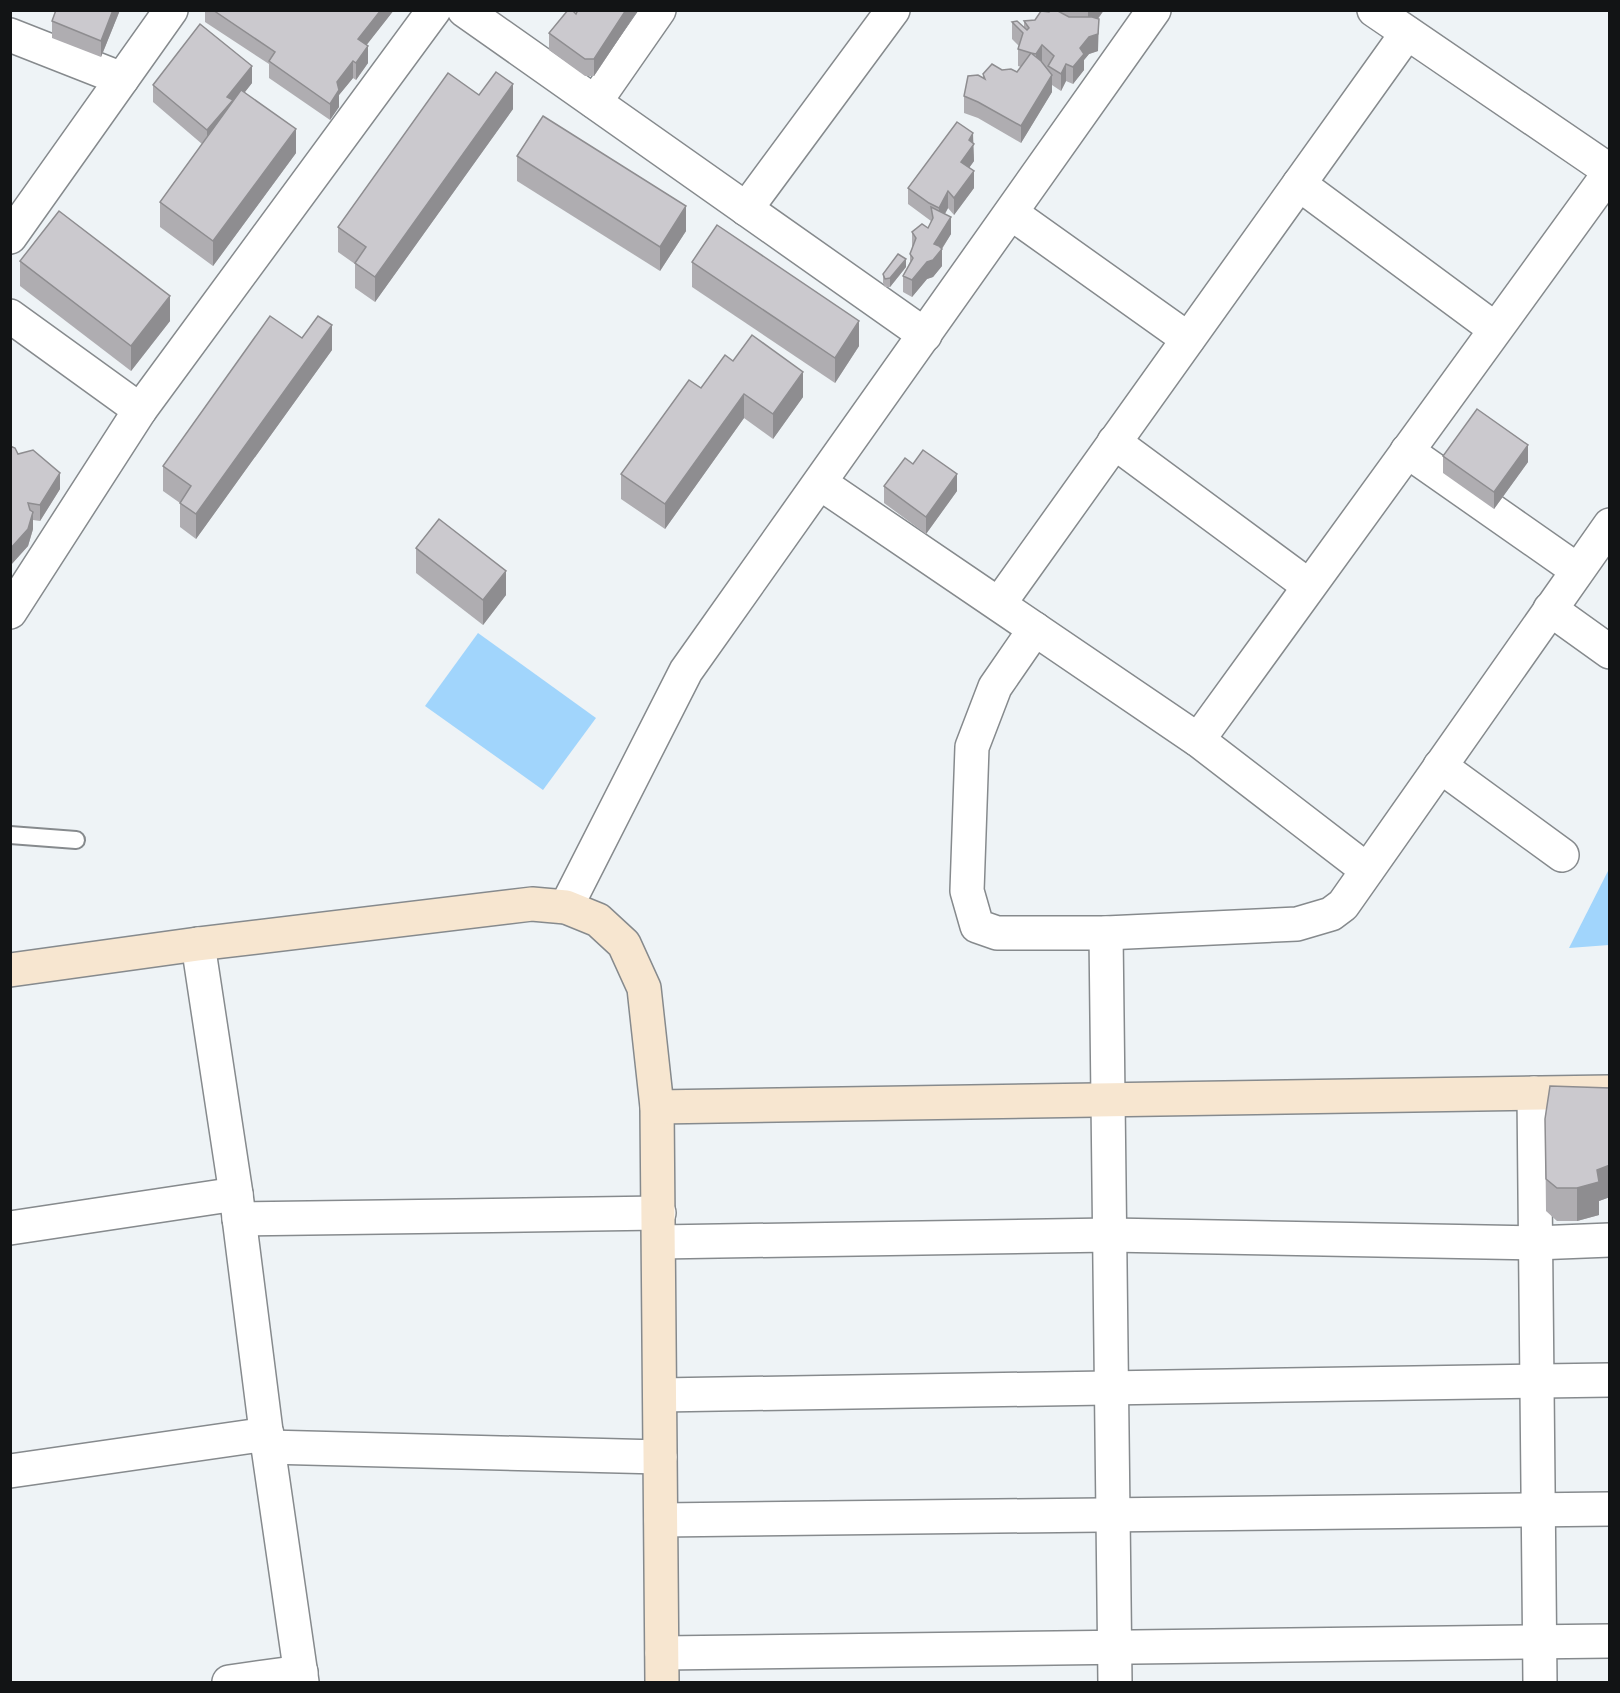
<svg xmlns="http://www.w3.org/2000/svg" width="1620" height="1693" font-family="Commissioner,sans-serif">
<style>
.green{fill:#a1d5fc}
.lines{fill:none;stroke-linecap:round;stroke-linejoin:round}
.lane-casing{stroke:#868a8d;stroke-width:20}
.street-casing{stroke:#868a8d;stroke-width:36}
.secondary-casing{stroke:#868a8d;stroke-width:36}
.lane{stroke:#fff;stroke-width:16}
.street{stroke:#fff;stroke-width:33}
.secondary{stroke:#f7e6d0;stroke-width:33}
.wall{fill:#afadb1}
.shaded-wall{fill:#8e8d90}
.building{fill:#cbc9ce;stroke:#8e8d90;stroke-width:1.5}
</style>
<rect width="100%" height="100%" fill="#eef3f6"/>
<g class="green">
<polygon points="478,633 596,718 543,790 425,706"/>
<polygon points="1609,869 1609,945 1569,948"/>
</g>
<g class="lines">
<defs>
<polyline id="lane" points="10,835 76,840"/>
<g id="street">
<polyline points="464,10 925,335"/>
<polyline points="1374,10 1610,171"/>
<polyline points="10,35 122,79"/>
<polyline points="595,102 659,10"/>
<polyline points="1299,184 1495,329"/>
<polyline points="746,209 893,10"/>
<polyline points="1011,213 1188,339"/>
<polyline points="10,237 171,10"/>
<polyline points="10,316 140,410"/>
<polyline points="1114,442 1309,586"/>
<polyline points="1407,451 1577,570"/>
<polyline points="820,483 1198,740 1367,870"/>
<polyline points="999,604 1407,33"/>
<polyline points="1550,609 1610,652"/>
<polyline points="10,612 140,410 434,10"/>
<polyline points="1035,629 995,687 972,747 967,891 977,926 997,933 1106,933 1297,924 1331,914 1343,905 1610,525"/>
<polyline points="1198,740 1610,172"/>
<polyline points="1440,766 1562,855"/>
<polyline points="566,907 686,671 1154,10"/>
<polyline points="1106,933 1115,1682"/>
<polyline points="198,944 236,1194 268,1447 302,1682"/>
<polyline points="1534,1093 1540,1682"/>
<polyline points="239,1219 659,1213"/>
<polyline points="10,1228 236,1194"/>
<polyline points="659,1242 1110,1235 1535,1243 1610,1240"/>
<polyline points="660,1395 1610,1380"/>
<polyline points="268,1447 660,1457"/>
<polyline points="10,1471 267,1434"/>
<polyline points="661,1520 1610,1509"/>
<polyline points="662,1653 1610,1641"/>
<polyline points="229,1682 301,1672"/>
</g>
<g id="secondary">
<polyline points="10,970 198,944 532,904 566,907 598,920 624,944 644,988 657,1107 662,1682"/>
<polyline points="657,1107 1610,1092"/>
</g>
</defs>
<use href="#lane" class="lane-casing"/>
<use href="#street" class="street-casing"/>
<use href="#secondary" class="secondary-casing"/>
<use href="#lane" class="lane"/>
<use href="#street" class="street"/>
<use href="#secondary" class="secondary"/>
</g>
<g class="wall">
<polygon points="120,10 101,57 52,38 52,21"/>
<polygon points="205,10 394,10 366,45 368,63 356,80 353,78 339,95 339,107 330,120 269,78 269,64 205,22"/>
<polygon points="636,10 636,13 594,76 585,76 549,50 549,33 576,14"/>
<polygon points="1057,10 1104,10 1098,19 1098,51 1089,54 1084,60 1084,70 1073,84 1066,81 1061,91 1052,85 1052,92 1021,143 978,118 964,113 964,96 983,78 983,74 1002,70 1017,72 1021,67 1018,66 1018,49 1019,46 1012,39 1012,22 1024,27 1024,21 1035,20 1049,12"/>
<polygon points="252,83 245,92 296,153 213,266 160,227 160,202 202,144 153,102 153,85"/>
<polygon points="479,95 513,109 375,302 355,288 355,264 338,252 338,227"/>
<polygon points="973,144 974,161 969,168 974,188 954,215 948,208 945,214 951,234 942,249 942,266 933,277 927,279 912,297 903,292 903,276 910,262 910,254 912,249 912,232 928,228 931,221 908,204 908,188"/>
<polygon points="517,156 686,231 660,271 517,181"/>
<polygon points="20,261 170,321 131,371 20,286"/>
<polygon points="692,262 859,346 835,383 692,287"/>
<polygon points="906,267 890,287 885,287 883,283 883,274"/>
<polygon points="302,338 332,350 196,539 180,527 180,503 163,491 163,466"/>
<polygon points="733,361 803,397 773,439 744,418 665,529 621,499 621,474"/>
<polygon points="10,446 60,489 40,521 33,520 33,529 28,546 10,566"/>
<polygon points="1443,456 1528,462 1494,509 1443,473"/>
<polygon points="913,464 957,491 926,534 884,503 884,486"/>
<polygon points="416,548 506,595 483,625 416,573"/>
<polygon points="1610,1088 1610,1197 1599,1201 1599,1215 1577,1221 1557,1221 1546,1211 1545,1119"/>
</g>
<g class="shaded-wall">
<polygon points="113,10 120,10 101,57 101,41"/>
<polygon points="381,10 394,10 358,56 358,39"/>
<polygon points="626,10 636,10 636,13 594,76 594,59"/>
<polygon points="1088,10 1104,10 1088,32"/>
<polygon points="1099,19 1098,51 1089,54 1084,60 1084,70 1073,84 1073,67 1080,48"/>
<polygon points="1042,45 1042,62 1036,71 1036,54"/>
<polygon points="368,46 368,63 356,80 356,63"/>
<polygon points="353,61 353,78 339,95 339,107 330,120 330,104 337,82"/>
<polygon points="1066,64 1066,81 1061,91 1061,74"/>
<polygon points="252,66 252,83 233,107 207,147 207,130 227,97"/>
<polygon points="1052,75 1052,92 1021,143 1021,126"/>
<polygon points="513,84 513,109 375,302 375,277"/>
<polygon points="296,129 296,153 213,266 213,241"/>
<polygon points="973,133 974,161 961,179 961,162 969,140"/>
<polygon points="974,171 974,188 954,215 954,198"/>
<polygon points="948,191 948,208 939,224 939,208"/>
<polygon points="686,206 686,231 660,271 660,247"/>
<polygon points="951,217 951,234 939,253 942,249 942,266 933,277 927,279 912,297 912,280 927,262 934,244"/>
<polygon points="906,259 906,267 890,287 890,278"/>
<polygon points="170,296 170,321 131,371 131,346"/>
<polygon points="859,321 859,346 835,383 835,358"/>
<polygon points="332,325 332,350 196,539 196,514"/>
<polygon points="803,372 803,397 773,439 773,414"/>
<polygon points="744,394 744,418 665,529 665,504"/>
<polygon points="1528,445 1528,462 1494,509 1494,492"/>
<polygon points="60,473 60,489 40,521 40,505"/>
<polygon points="957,474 957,491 926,534 926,517"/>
<polygon points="33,512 33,529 28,546 10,566 10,549"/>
<polygon points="506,571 506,595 483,625 483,600"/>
<polygon points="1610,1165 1610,1197 1599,1201 1599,1215 1577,1221 1577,1188 1597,1170"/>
</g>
<g class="building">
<polygon points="56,10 113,10 101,41 52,21"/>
<polygon points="213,10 381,10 358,39 368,46 356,63 353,61 337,82 339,90 330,104 269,61 275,52"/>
<polygon points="568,10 572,10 576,14 578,10 626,10 594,59 585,59 549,33"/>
<polygon points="1052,10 1056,10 1069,17 1092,17 1099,19 1098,34 1089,37 1080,48 1084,54 1073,67 1066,64 1061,74 1048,66 1054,56 1042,45 1036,54 1031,53 1041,61 1052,75 1021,126 978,102 964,96 968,76 978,75 985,79 983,74 992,64 1002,70 1011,69 1017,72 1031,53 1018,49 1023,33 1012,22 1017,21 1027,30 1029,28 1024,21 1035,20 1041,11 1049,12"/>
<polygon points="200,24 252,66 227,97 233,100 207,130 153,85"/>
<polygon points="496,72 513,84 375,277 355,263 366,247 338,227 448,73 479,95"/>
<polygon points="241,90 296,129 213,241 160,202"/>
<polygon points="543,116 686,206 660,247 517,156"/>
<polygon points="957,122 973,133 969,140 974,144 961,162 974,171 954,198 948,191 939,208 929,203 908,188"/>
<polygon points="931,207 951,217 934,244 939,246 942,249 933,260 927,262 912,280 903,276 913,258 910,254 916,238 912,232 922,224 928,228 933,218"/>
<polygon points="59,211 170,296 131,346 20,261"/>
<polygon points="717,225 859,321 835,358 692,262"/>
<polygon points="898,254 906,259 890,278 885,279 883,274"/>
<polygon points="270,316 302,338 318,316 332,325 196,514 180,503 191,486 163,466"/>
<polygon points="752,335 803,372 773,414 744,394 665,504 621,474 689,380 701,388 725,355 733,361"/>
<polygon points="1477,409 1528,445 1494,492 1443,456"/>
<polygon points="10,446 15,448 18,454 33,450 60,473 40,505 28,503 30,510 33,512 28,529 10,549"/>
<polygon points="923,450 957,474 926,517 884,486 905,458 913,464"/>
<polygon points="439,519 506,571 483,600 416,548"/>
<polygon points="1550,1086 1610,1088 1610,1165 1597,1170 1599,1182 1577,1188 1557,1188 1546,1179 1545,1119"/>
</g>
<rect width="1620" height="1693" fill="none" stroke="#121415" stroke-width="24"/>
</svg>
